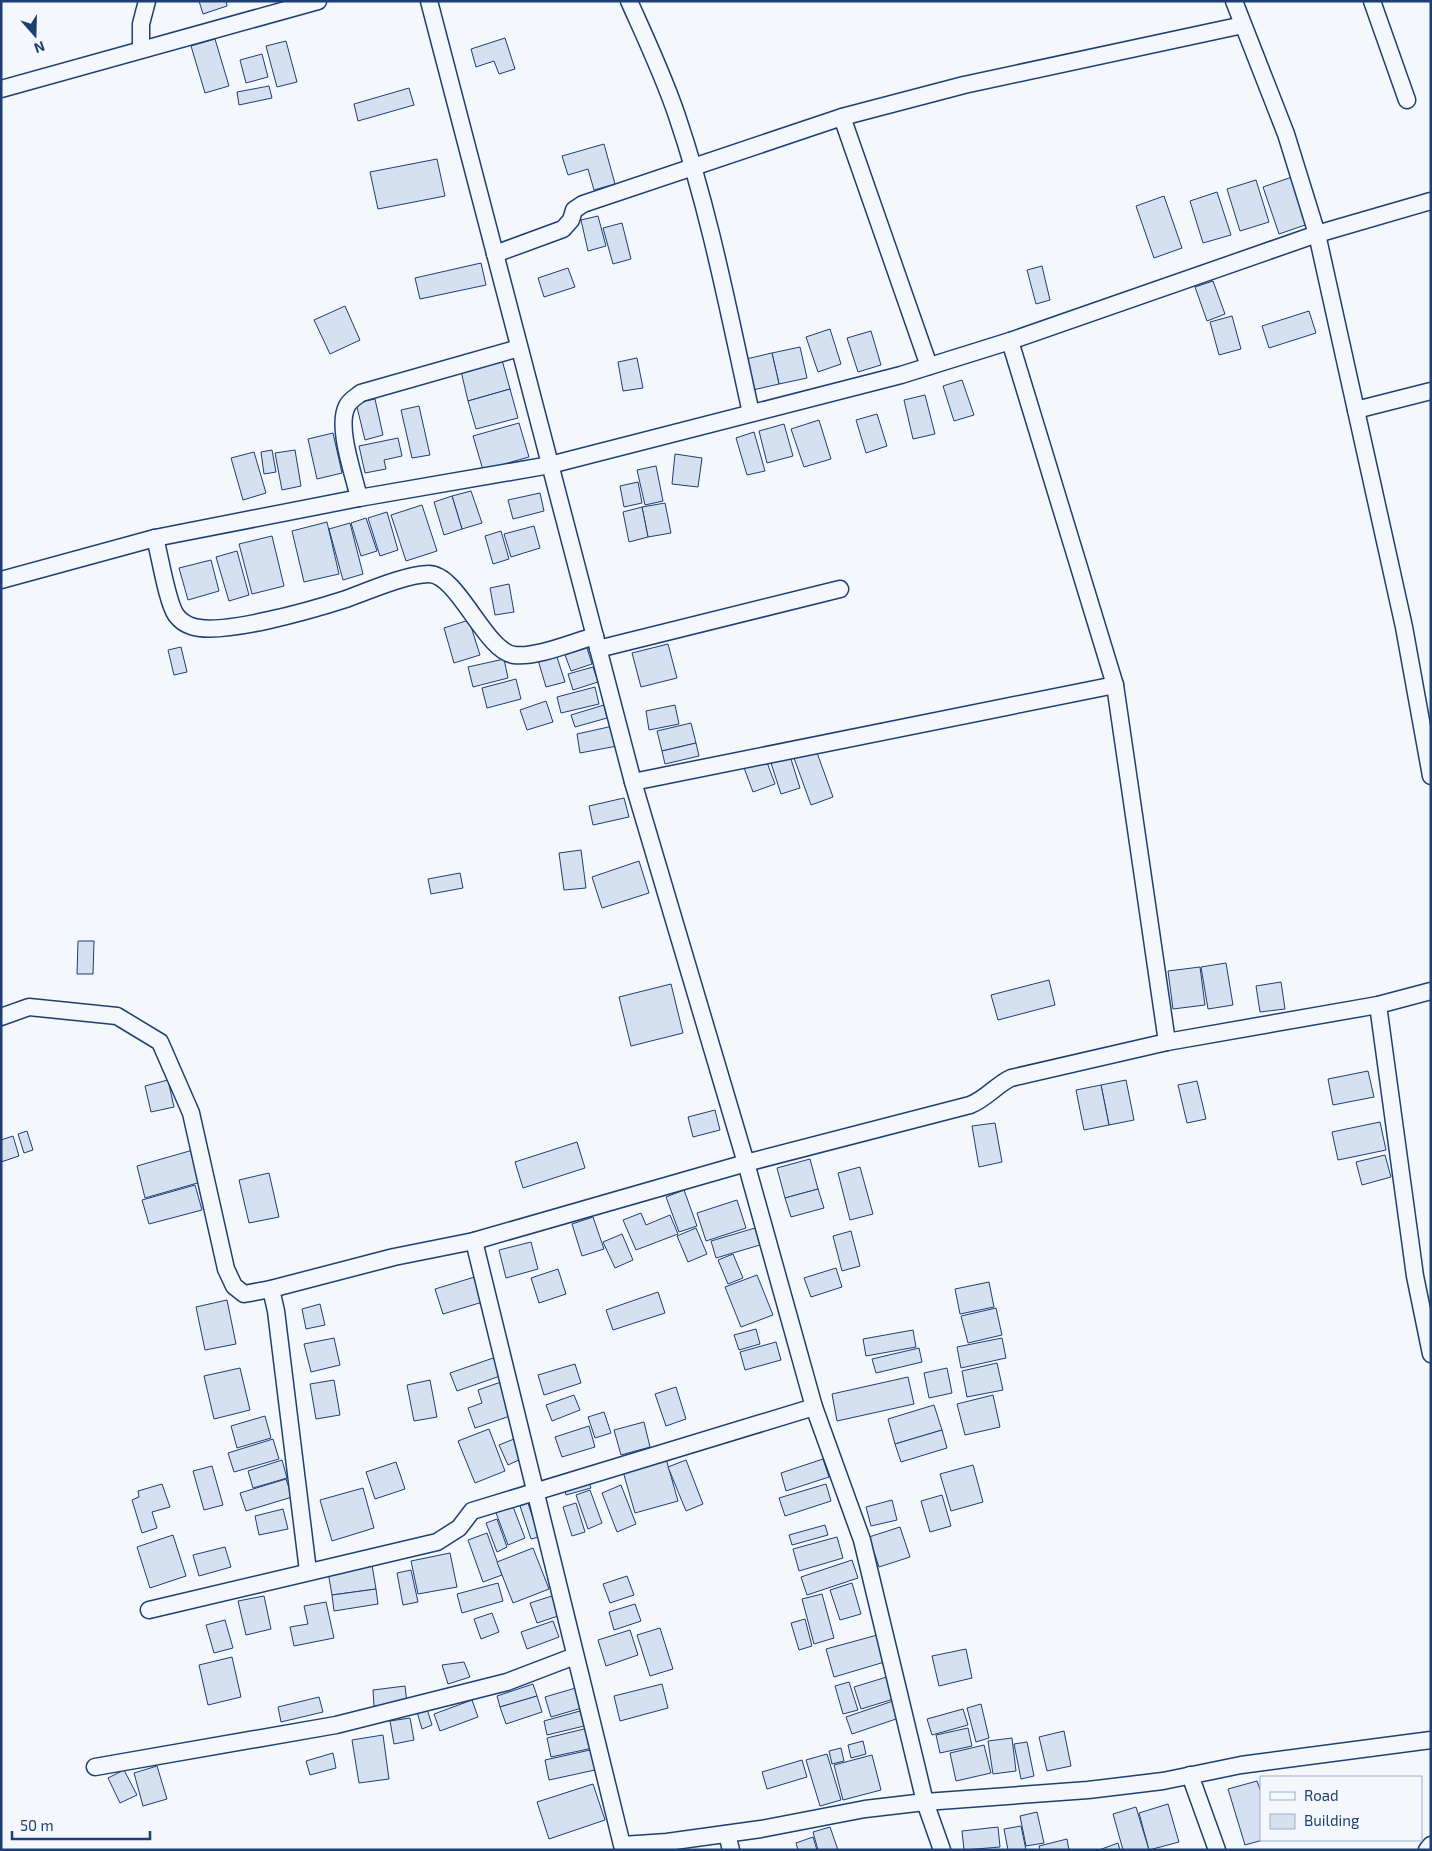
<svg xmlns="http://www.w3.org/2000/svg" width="1432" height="1851" font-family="'Exo 2',sans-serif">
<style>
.building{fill:#d5e0f0;stroke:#1d3f73}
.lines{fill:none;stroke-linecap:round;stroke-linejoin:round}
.street-casing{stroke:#1d3f73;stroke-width:19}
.street{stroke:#f4f7fb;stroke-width:16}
</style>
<rect width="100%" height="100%" fill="#f4f7fb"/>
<g class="building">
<polygon points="199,1 226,1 227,6 203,14"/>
<polygon points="505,38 515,69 499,74 494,61 476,67 471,49"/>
<polygon points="215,39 229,86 205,93 191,46"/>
<polygon points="286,41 297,82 277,87 266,46"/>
<polygon points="262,54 268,77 246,83 240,60"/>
<polygon points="269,86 272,98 239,105 237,92"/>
<polygon points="409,88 414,105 358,121 354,104"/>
<polygon points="604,144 615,184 594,190 588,169 568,175 562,156"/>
<polygon points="437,159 445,196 378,209 370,172"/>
<polygon points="1292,177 1308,224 1279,234 1263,187"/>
<polygon points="1256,180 1269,222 1240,231 1227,189"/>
<polygon points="1217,192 1231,235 1203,243 1190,201"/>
<polygon points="1164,196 1182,248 1154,258 1136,206"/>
<polygon points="598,216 606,246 588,251 581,220"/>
<polygon points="622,223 631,259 613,264 603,228"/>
<polygon points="481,263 486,285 420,299 415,278"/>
<polygon points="1042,266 1050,300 1036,304 1027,270"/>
<polygon points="568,268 575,287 544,297 538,278"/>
<polygon points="1213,281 1225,314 1207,321 1195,287"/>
<polygon points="345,306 360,340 330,354 314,320"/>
<polygon points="1309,311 1316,333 1269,348 1262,326"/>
<polygon points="1232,316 1241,349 1219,355 1210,322"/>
<polygon points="830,329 841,364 818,372 806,337"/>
<polygon points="871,331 881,365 858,372 847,338"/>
<polygon points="800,347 807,378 779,384 772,353"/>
<polygon points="772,353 779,384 753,390 746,359"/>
<polygon points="637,358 643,388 623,391 618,362"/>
<polygon points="502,360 510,389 468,401 461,371"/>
<polygon points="962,380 974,415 954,421 943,386"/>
<polygon points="510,389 518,418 476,429 468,401"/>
<polygon points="925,395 935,434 913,439 904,400"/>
<polygon points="375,399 383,435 365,440 356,403"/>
<polygon points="419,406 430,455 412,458 401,410"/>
<polygon points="877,414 887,446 866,453 856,420"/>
<polygon points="819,420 831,459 804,467 791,429"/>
<polygon points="519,423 529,457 483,470 473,436"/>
<polygon points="784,424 793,456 767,463 759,431"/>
<polygon points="754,432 765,471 747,475 736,438"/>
<polygon points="333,433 342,473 317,479 308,439"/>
<polygon points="398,438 402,456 384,460 386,469 365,473 359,446"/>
<polygon points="272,450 276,472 264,474 261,452"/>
<polygon points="295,450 301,486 282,490 275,453"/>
<polygon points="254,452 266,493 243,500 231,458"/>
<polygon points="675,454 702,458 698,487 672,484"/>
<polygon points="656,466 663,501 645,505 637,470"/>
<polygon points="638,482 642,503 624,507 620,486"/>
<polygon points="471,491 482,523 462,529 452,496"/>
<polygon points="540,493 544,511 513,519 508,500"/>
<polygon points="452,496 462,529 444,535 434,502"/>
<polygon points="665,503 671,533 648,537 642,507"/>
<polygon points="422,505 437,551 406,561 391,515"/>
<polygon points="642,507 648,537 629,542 623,512"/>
<polygon points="387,512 398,550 380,556 368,518"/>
<polygon points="366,518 377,551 361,556 351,523"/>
<polygon points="327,522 339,574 304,582 292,531"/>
<polygon points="350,523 363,574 343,580 329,529"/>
<polygon points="534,526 540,548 511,557 504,534"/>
<polygon points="501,531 509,559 493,564 485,536"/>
<polygon points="272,536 284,586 252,594 239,544"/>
<polygon points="237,551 249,595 229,601 216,557"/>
<polygon points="211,560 219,591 188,600 179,568"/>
<polygon points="509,584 514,612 495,615 490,588"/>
<polygon points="469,620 480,655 454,663 444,628"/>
<polygon points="668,644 677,678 641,687 632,653"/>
<polygon points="181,647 187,672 174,675 168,650"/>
<polygon points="587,648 592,664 571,671 565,655"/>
<polygon points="556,654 565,682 546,687 538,660"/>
<polygon points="504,659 508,678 473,687 468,667"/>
<polygon points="593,667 598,682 573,690 568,674"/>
<polygon points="516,679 521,699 487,708 482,688"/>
<polygon points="595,687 599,704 561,713 557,697"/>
<polygon points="546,701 553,722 527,730 520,710"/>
<polygon points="604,705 607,718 575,727 571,715"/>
<polygon points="675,705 679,724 649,730 646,711"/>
<polygon points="691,723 696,743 662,751 657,731"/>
<polygon points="613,726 617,746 580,753 577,734"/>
<polygon points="696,743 699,756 665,764 662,751"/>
<polygon points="816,750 833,797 811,805 794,758"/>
<polygon points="790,756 800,788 781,794 771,763"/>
<polygon points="765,757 775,784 753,792 743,765"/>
<polygon points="624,798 629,817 593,825 589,806"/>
<polygon points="581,850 586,888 564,890 559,853"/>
<polygon points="639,861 649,893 602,908 592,877"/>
<polygon points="460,873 463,888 431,894 428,879"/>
<polygon points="78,941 94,941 93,974 77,974"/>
<polygon points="1226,963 1233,1005 1208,1009 1201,967"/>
<polygon points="1200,967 1205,1005 1173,1009 1168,971"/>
<polygon points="1049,980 1055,1005 998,1020 991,995"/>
<polygon points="1281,982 1285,1009 1260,1012 1256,986"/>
<polygon points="671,984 683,1033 631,1046 619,997"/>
<polygon points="1368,1071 1374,1097 1333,1105 1328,1079"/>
<polygon points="168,1080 174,1107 151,1112 145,1086"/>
<polygon points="1126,1080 1134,1120 1109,1125 1101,1085"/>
<polygon points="1197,1081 1206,1119 1187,1123 1178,1085"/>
<polygon points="1101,1085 1109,1125 1084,1130 1076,1090"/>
<polygon points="715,1110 720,1130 693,1137 688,1117"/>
<polygon points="1380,1122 1386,1150 1338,1160 1332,1132"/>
<polygon points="995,1123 1002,1162 979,1167 972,1126"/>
<polygon points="27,1131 33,1150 24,1153 18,1134"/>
<polygon points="13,1136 19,1156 1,1162 1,1140"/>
<polygon points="577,1142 585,1168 523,1188 515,1162"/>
<polygon points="193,1150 201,1182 145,1198 137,1166"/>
<polygon points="1385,1155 1391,1177 1362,1185 1356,1162"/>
<polygon points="810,1159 818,1189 785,1198 777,1168"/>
<polygon points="860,1167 873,1214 850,1220 838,1173"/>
<polygon points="269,1173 279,1217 249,1223 239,1180"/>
<polygon points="195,1185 202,1210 149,1224 142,1200"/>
<polygon points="818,1189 824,1208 791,1217 785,1198"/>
<polygon points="684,1190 697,1226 679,1232 666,1197"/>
<polygon points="737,1200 746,1228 706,1241 697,1213"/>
<polygon points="641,1213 646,1225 670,1215 678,1234 636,1250 623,1220"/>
<polygon points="593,1217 604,1249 582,1256 572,1224"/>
<polygon points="696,1228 707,1254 688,1262 677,1236"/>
<polygon points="755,1228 760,1245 716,1258 711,1241"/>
<polygon points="851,1231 860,1266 842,1271 833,1236"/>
<polygon points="622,1234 633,1260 615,1268 603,1242"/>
<polygon points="531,1242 538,1269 506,1278 499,1250"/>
<polygon points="733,1254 743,1278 728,1284 718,1260"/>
<polygon points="836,1268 842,1287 811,1297 804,1278"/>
<polygon points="558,1269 566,1294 539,1303 531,1278"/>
<polygon points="757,1275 773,1315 741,1327 725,1287"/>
<polygon points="478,1276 486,1301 443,1314 435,1289"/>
<polygon points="989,1282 994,1307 960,1314 955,1289"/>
<polygon points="658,1292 665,1313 613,1330 606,1310"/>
<polygon points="227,1300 236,1344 205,1350 196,1307"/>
<polygon points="320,1304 325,1325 306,1329 302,1309"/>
<polygon points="996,1308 1002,1335 968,1343 961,1316"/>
<polygon points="756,1329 760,1344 739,1350 734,1335"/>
<polygon points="913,1330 916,1347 866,1356 863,1339"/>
<polygon points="334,1338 340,1365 311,1372 304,1344"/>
<polygon points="1002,1338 1006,1358 961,1368 957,1347"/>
<polygon points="776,1342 781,1360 745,1370 740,1352"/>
<polygon points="919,1348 922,1362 876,1373 872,1359"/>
<polygon points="496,1357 503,1375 457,1391 450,1373"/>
<polygon points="997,1363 1003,1390 967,1397 962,1371"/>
<polygon points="575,1364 581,1383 544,1395 538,1375"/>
<polygon points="240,1368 250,1410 214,1419 204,1376"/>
<polygon points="947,1368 952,1393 929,1398 924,1373"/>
<polygon points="908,1377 914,1404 837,1421 832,1394"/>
<polygon points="334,1380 340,1415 316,1419 310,1384"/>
<polygon points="430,1380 437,1417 414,1421 407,1385"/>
<polygon points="501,1382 513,1415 475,1428 468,1408 482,1403 478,1390"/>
<polygon points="676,1387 686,1419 666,1426 655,1394"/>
<polygon points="574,1395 580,1410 552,1421 546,1405"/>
<polygon points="993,1395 1000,1427 965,1435 957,1404"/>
<polygon points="934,1405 942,1430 895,1444 888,1419"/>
<polygon points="604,1412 611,1433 595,1438 588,1417"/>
<polygon points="265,1416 271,1438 237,1448 231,1426"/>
<polygon points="644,1422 650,1447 621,1455 614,1430"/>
<polygon points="589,1426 595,1447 562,1457 555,1437"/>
<polygon points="489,1429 505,1471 475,1483 458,1441"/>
<polygon points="942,1430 947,1448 901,1462 895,1444"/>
<polygon points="273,1439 279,1459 234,1472 228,1453"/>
<polygon points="514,1439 523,1458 508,1465 499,1445"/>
<polygon points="665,1455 678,1501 635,1513 622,1468"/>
<polygon points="823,1459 829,1477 786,1491 781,1473"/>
<polygon points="282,1460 287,1478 253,1488 248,1471"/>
<polygon points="686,1460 703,1504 686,1511 668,1467"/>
<polygon points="396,1462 405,1489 375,1499 366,1472"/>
<polygon points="973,1465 983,1502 951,1511 940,1474"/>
<polygon points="212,1466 223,1505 204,1510 193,1471"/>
<polygon points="286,1479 292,1497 246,1511 240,1493"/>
<polygon points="588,1480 591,1488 566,1495 564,1486"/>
<polygon points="162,1484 170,1507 152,1512 157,1528 142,1533 132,1500 139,1497 138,1491"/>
<polygon points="826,1484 831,1501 785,1516 779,1498"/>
<polygon points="621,1485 636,1524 617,1532 602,1493"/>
<polygon points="363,1488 374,1528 332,1541 320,1500"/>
<polygon points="590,1490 602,1523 588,1529 576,1495"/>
<polygon points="942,1495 951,1526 930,1532 921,1501"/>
<polygon points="892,1500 897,1520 871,1526 866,1507"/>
<polygon points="528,1503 539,1537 531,1539 520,1506"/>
<polygon points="576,1503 585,1532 572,1536 563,1507"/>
<polygon points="512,1504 525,1538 508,1545 495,1510"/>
<polygon points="283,1509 288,1529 259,1535 255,1516"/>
<polygon points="497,1519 507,1547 497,1552 486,1523"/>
<polygon points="825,1525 828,1535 792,1545 789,1535"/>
<polygon points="900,1527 910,1557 879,1567 869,1537"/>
<polygon points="487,1533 502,1575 483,1582 468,1540"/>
<polygon points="173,1535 186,1576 150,1588 137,1547"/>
<polygon points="837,1537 843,1558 799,1571 793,1549"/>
<polygon points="225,1547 231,1567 199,1576 193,1555"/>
<polygon points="533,1548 549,1589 513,1603 497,1562"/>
<polygon points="450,1553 457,1587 418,1594 411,1561"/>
<polygon points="852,1560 858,1578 807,1595 801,1577"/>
<polygon points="372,1565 376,1589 332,1595 328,1572"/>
<polygon points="411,1570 418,1602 403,1605 397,1573"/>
<polygon points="627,1576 634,1595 610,1603 603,1584"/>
<polygon points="498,1583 503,1601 462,1613 457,1594"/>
<polygon points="852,1583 861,1614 840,1620 830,1590"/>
<polygon points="376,1589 378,1604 334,1611 332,1595"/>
<polygon points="822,1594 834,1638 814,1644 802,1599"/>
<polygon points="555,1595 561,1615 537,1623 530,1603"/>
<polygon points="264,1596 271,1629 246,1635 238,1601"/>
<polygon points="326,1602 334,1638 294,1646 290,1627 308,1624 304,1606"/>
<polygon points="635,1604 641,1621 614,1630 609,1612"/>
<polygon points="492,1613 499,1632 481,1639 474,1619"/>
<polygon points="805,1619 812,1646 799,1650 791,1623"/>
<polygon points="225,1620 233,1648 214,1653 206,1625"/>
<polygon points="553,1621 559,1637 527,1649 521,1632"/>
<polygon points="660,1628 673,1669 650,1676 637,1635"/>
<polygon points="630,1630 638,1655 606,1666 598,1640"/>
<polygon points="881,1634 888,1661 834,1677 826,1649"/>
<polygon points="966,1649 972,1678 939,1686 932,1656"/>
<polygon points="232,1657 241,1697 208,1705 199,1665"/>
<polygon points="464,1662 470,1677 448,1684 442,1665"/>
<polygon points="890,1676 897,1698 861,1709 854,1687"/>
<polygon points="849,1682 858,1710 843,1714 835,1686"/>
<polygon points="533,1684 537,1696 500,1707 497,1696"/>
<polygon points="662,1684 668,1708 620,1721 614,1696"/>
<polygon points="405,1686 407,1703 374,1706 373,1690"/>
<polygon points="579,1687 585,1707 551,1717 545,1697"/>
<polygon points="537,1696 542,1712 506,1724 500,1707"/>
<polygon points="319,1697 323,1712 281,1722 278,1707"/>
<polygon points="472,1700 478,1717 440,1731 434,1714"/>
<polygon points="893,1701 899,1718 852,1734 846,1717"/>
<polygon points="981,1704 989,1738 976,1742 967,1708"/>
<polygon points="427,1709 432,1725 422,1729 417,1712"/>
<polygon points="963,1709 968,1725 932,1735 927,1719"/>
<polygon points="580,1711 584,1726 547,1735 544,1721"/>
<polygon points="410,1718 414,1740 394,1744 390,1721"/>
<polygon points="588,1728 593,1748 551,1757 547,1738"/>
<polygon points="968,1728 972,1746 940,1753 936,1735"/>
<polygon points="1064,1731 1071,1766 1047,1771 1039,1737"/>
<polygon points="383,1735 389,1779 359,1783 352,1740"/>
<polygon points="1012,1738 1016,1771 993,1774 988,1741"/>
<polygon points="863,1741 866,1754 851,1758 848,1745"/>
<polygon points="1027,1742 1034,1776 1021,1779 1014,1744"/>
<polygon points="984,1745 991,1773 956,1781 950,1753"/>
<polygon points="841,1748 844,1761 832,1764 829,1751"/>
<polygon points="590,1750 595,1770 549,1780 545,1760"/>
<polygon points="333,1753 336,1768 310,1775 306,1761"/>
<polygon points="827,1754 841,1800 820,1806 806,1760"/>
<polygon points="872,1755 881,1790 843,1800 834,1765"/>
<polygon points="802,1760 807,1777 767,1789 762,1772"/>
<polygon points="157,1766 167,1799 143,1806 134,1773"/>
<polygon points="124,1770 137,1795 120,1803 108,1778"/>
<polygon points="1257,1781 1261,1792 1261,1840 1263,1840 1245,1845 1228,1789"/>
<polygon points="593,1784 605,1820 549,1839 537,1802"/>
<polygon points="1168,1804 1179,1842 1149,1850 1139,1813"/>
<polygon points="1136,1807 1149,1850 1123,1850 1113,1814"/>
<polygon points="1037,1812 1044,1843 1026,1846 1020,1816"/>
<polygon points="1021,1826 1026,1850 1008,1850 1004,1829"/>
<polygon points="830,1827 838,1850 818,1850 813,1832"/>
<polygon points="998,1827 1000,1847 964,1850 962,1831"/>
<polygon points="813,1837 817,1850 798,1850 796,1843"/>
<polygon points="1067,1839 1069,1850 1040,1850 1039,1846"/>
<polygon points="1118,1843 1120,1850 1099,1850"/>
</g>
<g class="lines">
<defs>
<g id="street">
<polyline points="429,1 633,782 746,1163 814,1407 862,1540 925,1802 942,1850"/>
<path d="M 629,1 C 646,39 664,77 677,116 C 710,213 729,314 751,413"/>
<polyline points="1234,1 1286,134 1317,234 1404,627 1431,776"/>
<polyline points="1372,1 1407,100"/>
<polyline points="141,49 141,24 147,1"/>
<polyline points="1,89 318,1"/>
<polyline points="842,117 929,366"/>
<polyline points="495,254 563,229 571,220 574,210 583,204 842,117 964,85 1243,25"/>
<polyline points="1010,341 1115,685 1167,1042"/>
<polyline points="1356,410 1431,391"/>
<path d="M 359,498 C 354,475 336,427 347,406 C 350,400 356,397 361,393 L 519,348"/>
<path d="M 155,538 C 160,556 167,602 176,615 C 179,619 185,624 191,626 C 220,637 315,609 346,599 C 368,591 407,574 429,574 C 458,574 485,651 514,655 C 536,658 573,642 595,636"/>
<polyline points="1,580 155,538 359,498 550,465 901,375 1010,341 1317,234 1431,201"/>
<polyline points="598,649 840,589"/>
<polyline points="633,782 1115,685"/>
<polyline points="1378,1005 1415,1276 1431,1354"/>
<polyline points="1,1017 29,1007 117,1016 160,1042 191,1113 226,1269 234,1286 244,1294 271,1289"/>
<polyline points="474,1241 622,1845 667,1842 761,1829 865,1809 925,1802 1088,1790 1163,1781 1241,1765 1431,1740"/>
<path d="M 308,1571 L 276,1311 L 271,1289 L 394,1257 L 474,1241 L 746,1163 L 970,1105 C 986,1099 996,1085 1011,1078 L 1167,1042 L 1378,1005 L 1431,991"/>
<polyline points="149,1610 437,1542 459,1528 472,1511 814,1407"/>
<polyline points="95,1767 336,1725 507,1682 575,1656"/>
<polyline points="1190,1775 1217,1850"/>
<polyline points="727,1834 731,1850"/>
<polyline points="1427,1850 1431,1845"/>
</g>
</defs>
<use href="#street" class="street-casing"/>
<use href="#street" class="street"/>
</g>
<rect width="1432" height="1851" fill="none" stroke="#1d3f73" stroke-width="5"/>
<rect x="1260" y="1776" width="162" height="65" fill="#f4f7fb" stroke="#9eadc5"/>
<rect x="1270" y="1792" width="25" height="8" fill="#f4f7fb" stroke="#9eadc5"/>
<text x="1304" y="1801" font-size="15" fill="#1d3f73">Road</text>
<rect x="1270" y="1814" width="25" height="15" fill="#d5e0f0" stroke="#9eadc5"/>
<text x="1304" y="1826" font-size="15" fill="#1d3f73">Building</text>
<g transform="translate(35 35) rotate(160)" stroke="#f4f7fb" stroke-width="4" paint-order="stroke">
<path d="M0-4L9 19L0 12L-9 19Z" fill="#1d3f73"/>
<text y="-8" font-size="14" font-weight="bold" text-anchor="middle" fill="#1d3f73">N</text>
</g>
<path d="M12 1831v8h138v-8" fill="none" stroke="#1d3f73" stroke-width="2.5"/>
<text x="20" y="1831" font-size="15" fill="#1d3f73" stroke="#f4f7fb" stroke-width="4" paint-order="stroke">50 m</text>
</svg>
